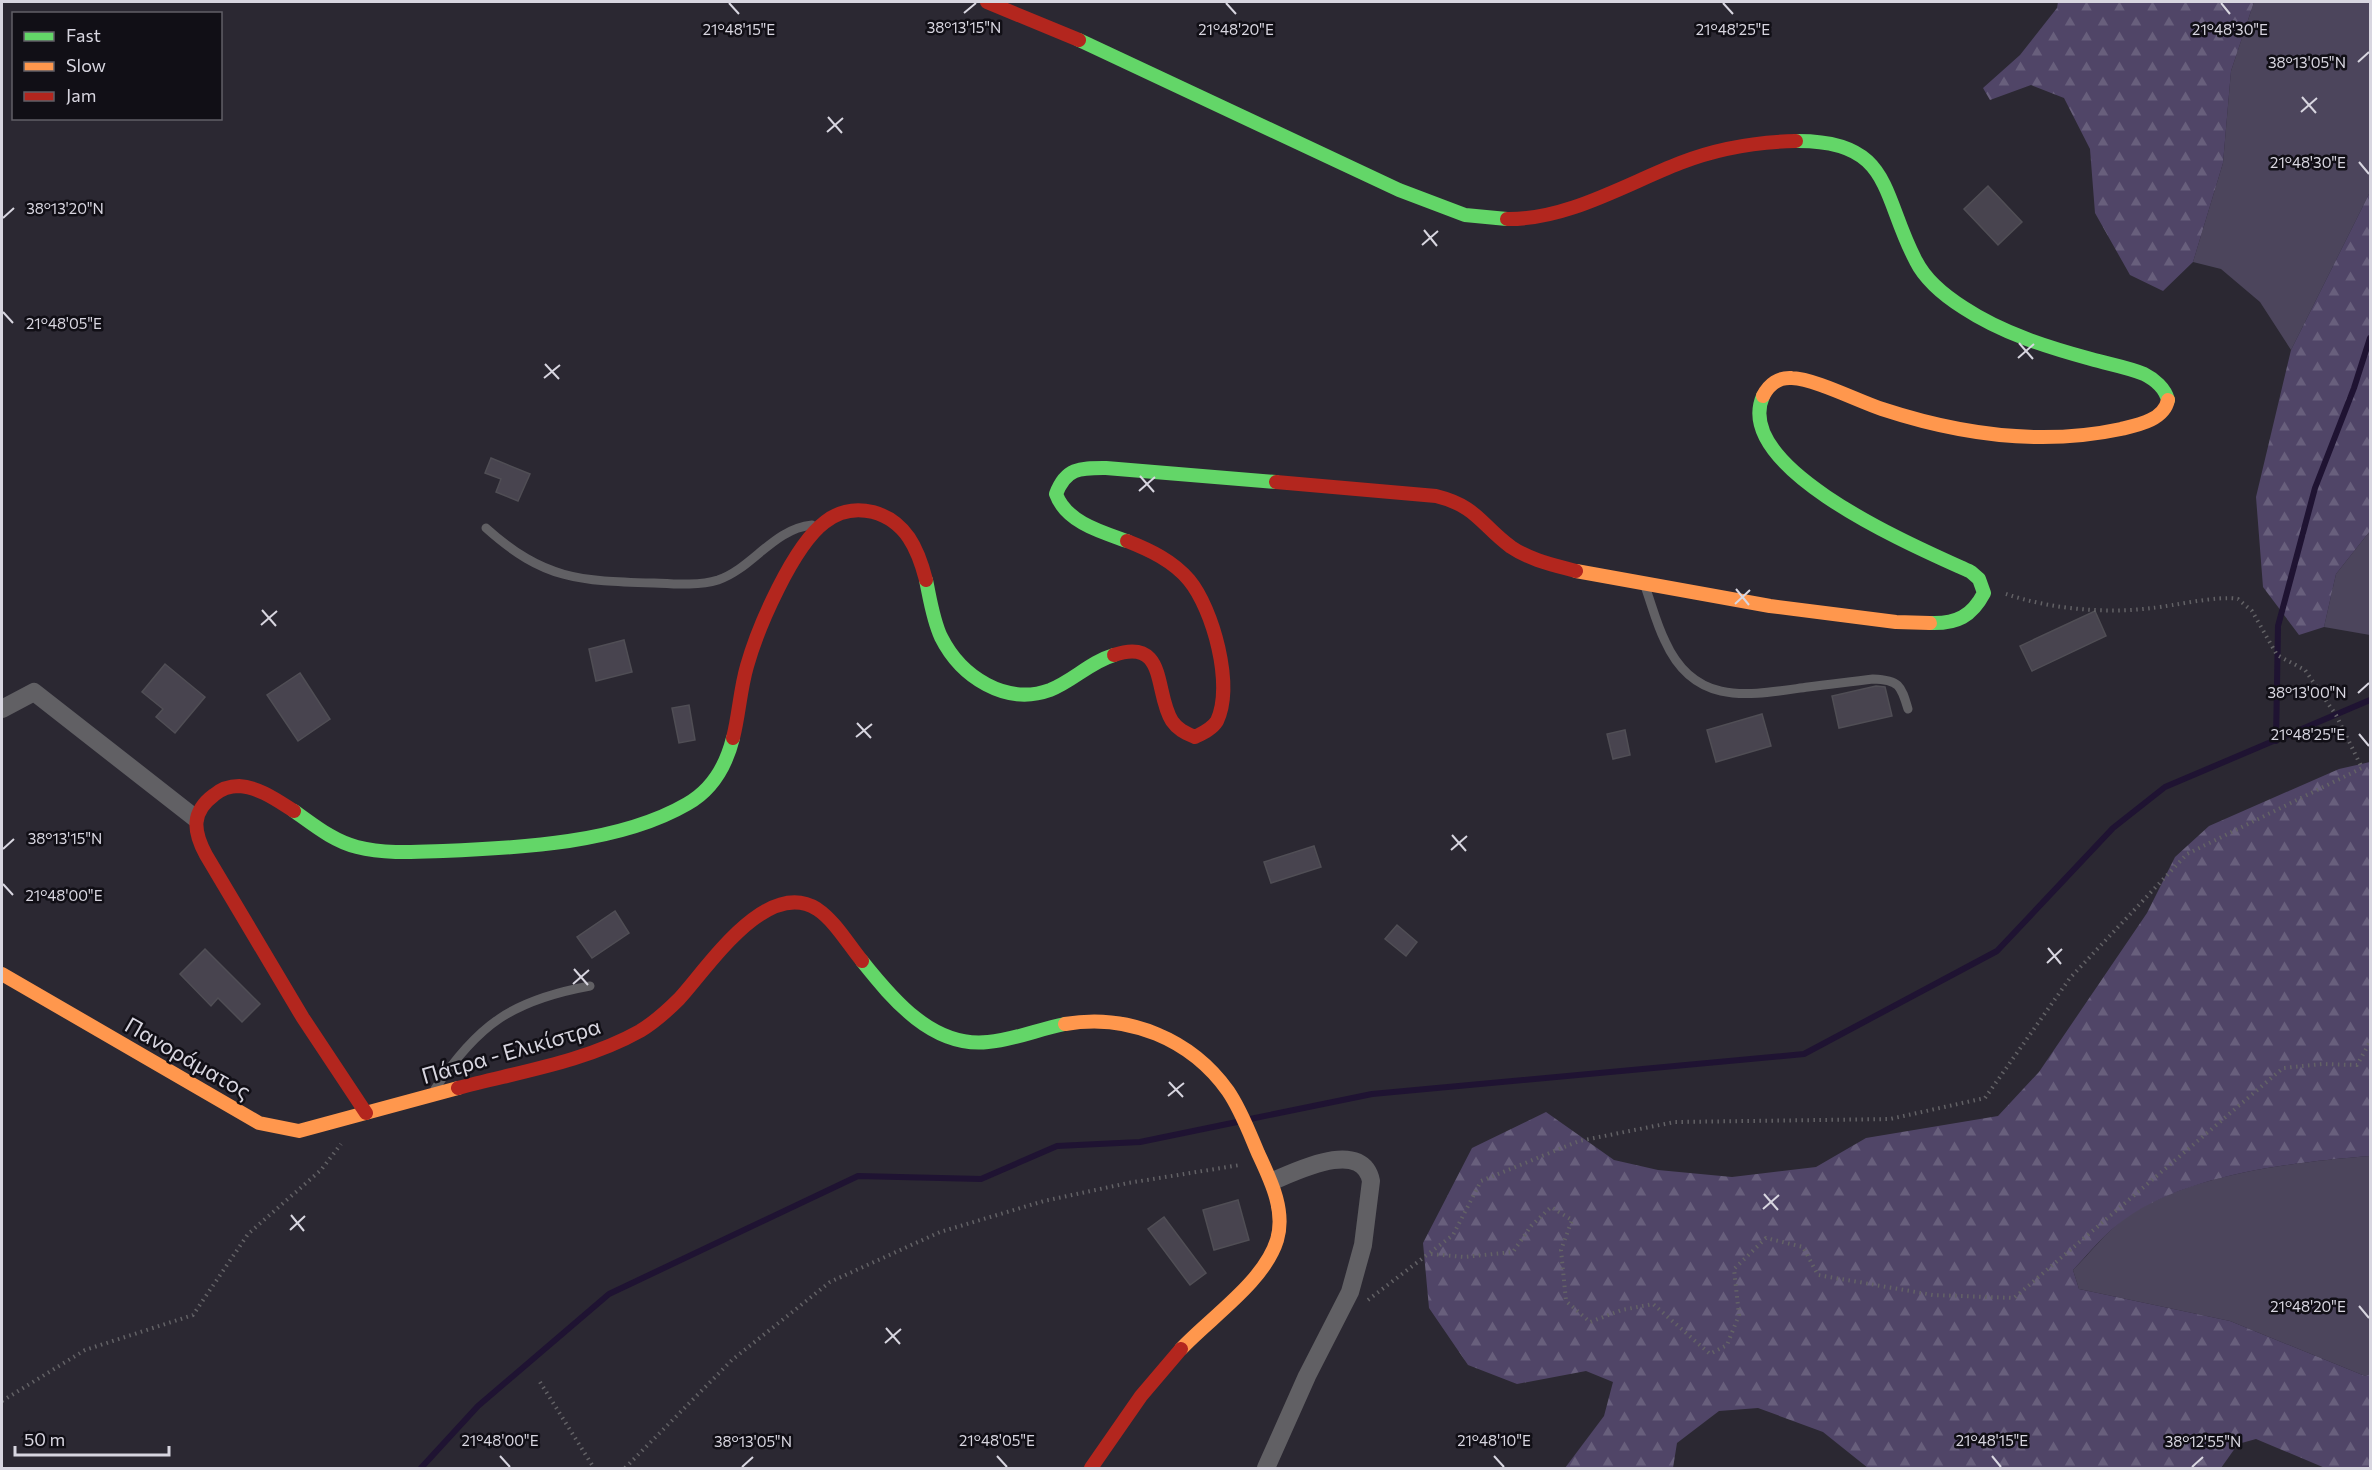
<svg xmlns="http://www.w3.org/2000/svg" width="2372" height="1470" font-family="Commissioner,sans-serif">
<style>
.green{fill:#4c455c}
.forest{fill:url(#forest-firs)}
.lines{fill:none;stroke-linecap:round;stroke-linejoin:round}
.stream{stroke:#1f1332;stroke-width:6}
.building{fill:#48444f;stroke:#504e55;stroke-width:1.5}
.path{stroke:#636266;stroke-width:4;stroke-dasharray:1.5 4.5;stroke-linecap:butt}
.lane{stroke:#616064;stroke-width:9}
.street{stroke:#616064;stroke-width:18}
.fast{stroke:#63d668;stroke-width:14}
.slow{stroke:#ff974d;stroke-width:14}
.jam{stroke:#b3261e;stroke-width:14}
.ticks{fill:none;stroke:#d8d6e0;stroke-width:2}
.labels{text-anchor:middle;stroke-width:5;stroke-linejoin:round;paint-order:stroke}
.street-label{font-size:22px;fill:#d8d6e0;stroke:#110f16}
.ticks-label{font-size:15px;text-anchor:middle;fill:#d8d6e0;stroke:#110f16;stroke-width:5;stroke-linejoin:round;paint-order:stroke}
</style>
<defs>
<pattern id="forest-firs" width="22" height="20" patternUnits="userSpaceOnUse" patternTransform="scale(1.5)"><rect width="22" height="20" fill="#504567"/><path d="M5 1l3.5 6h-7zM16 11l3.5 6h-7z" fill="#685f7c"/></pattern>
</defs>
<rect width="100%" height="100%" fill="#2b2832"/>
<g class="green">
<polygon points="2254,2 2370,2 2370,192 2291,350 2260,302 2221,269 2193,262 2223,163 2231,71"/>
<polygon points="2370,531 2370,635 2324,627 2336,574"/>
<path d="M 2370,1156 L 2370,1374 L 2365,1376 L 2230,1321 L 2079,1289 L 2073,1270 C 2090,1253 2106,1232 2125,1218 C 2188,1174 2295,1162 2370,1156 Z"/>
</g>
<g class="forest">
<polygon points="2058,2 2254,2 2231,71 2223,163 2193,262 2163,291 2130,275 2095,213 2090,149 2064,98 2031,85 1990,100 1983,88 2020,55 2057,8"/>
<polygon points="2370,192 2370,531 2336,574 2324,627 2299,635 2263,587 2256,497 2291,350"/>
<path d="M 2370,762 L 2370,1156 C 2295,1162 2188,1174 2125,1219 C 2106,1232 2089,1253 2073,1270 L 2079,1289 L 2230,1321 L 2365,1376 L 2370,1374 L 2370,1468 L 2325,1468 L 2256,1439 L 2238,1444 L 2221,1468 L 1868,1468 L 1823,1432 L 1758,1408 L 1719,1411 L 1677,1443 L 1673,1468 L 1565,1468 L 1604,1416 L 1613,1382 L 1586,1371 L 1517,1384 L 1468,1365 L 1429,1308 L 1423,1243 L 1472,1148 L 1546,1112 L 1614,1160 L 1658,1170 L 1732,1177 L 1816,1167 L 1866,1138 L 1998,1116 L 2039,1072 L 2147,913 L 2175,857 L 2209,826 L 2339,769 Z"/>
</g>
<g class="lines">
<g class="stream">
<polyline points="2276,741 2278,626 2315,488 2354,388 2370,338"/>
<polyline points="1250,1119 1372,1094 1804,1054 1997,951 2113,828 2165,787 2370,700"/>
<polyline points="421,1468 478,1406 609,1294 858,1176 981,1179 1057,1146 1140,1142 1237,1122"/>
</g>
</g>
<g class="building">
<polygon points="1988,186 2022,222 1998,245 1964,209"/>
<polygon points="491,458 530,474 518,501 496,492 501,479 485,473"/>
<polygon points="2095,611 2106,636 2032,671 2020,646"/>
<polygon points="624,640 632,672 596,681 589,649"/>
<polygon points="165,664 205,697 175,733 156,717 163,709 142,692"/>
<polygon points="300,673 330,719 298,741 267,695"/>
<polygon points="1876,686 1885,687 1892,716 1839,728 1832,696"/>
<polygon points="689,705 695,740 679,743 672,708"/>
<polygon points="1762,714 1771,746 1716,762 1707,730"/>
<polygon points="1625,730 1630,755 1613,759 1607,734"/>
<polygon points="1314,846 1321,867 1271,883 1264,862"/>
<polygon points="615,911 629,933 592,958 577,937"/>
<polygon points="1397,925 1417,942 1406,956 1385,939"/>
<polygon points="205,949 260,1004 242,1022 218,998 211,1006 180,974"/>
<polygon points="1238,1200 1249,1240 1214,1250 1203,1210"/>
<polygon points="1164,1217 1206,1273 1190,1285 1148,1229"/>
</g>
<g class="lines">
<g class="path">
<polyline points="1431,1254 1464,1257 1513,1252 1531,1226 1551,1207 1572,1220 1561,1250 1566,1301 1590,1322 1622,1310 1653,1304 1710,1354 1727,1345 1739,1315 1734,1269 1766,1238 1803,1247 1818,1275 1933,1295 2014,1298 2283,1068 2322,1064 2357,1065 2370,1042"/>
<path d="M 1368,1300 L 1453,1235 L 1481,1181 L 1579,1141 L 1675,1122 L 1890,1119 L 1985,1098 L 2070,978 L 2187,854 L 2362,768 L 2336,715 L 2305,670 L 2277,655 L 2252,611 L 2238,599 C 2219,595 2173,606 2152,608 C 2105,614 2051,609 2006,594"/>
<polyline points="540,1382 594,1468"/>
<polyline points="2,1401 85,1350 193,1315 248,1234 321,1170 341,1144"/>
<polyline points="625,1468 732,1360 830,1282 940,1232 1044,1201 1128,1183 1240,1165"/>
</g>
<g class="lane">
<path d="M 486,528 C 544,580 579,581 654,583 C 674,584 699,586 718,580 C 753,568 773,529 812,525"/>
<path d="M 1646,589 C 1652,606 1657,625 1665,641 C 1695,708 1750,695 1808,687 C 1830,684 1851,682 1873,679 C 1899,680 1901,685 1908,709"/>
<path d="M 435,1089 C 478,1024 513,1000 590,986"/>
</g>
<g class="street">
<polyline points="2,709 34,692 195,818"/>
<path d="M 1266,1468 L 1307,1376 L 1350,1292 L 1363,1245 L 1371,1181 C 1362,1138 1297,1171 1273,1181"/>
</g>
<g class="fast">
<polyline points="1079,40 1399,190 1465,215 1507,219"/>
<path d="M 1796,141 C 1893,140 1881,195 1916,261 C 1926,281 1945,296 1964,308 C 2002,333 2047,347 2091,359 C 2108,364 2127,367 2144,374 C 2154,379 2165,388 2168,400"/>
<path d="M 1763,396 C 1731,470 1921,549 1971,572 L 1979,579 L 1984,593 C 1972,616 1957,624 1930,623"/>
<path d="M 1127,541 C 1101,532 1066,522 1056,494 C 1066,467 1081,468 1106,468 L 1276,482"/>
<path d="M 926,580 C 930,599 933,620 941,637 C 961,677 1006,706 1050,690 C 1073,681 1090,662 1114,655"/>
<path d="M 294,811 C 314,825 333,841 357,847 C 384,854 415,852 443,851 C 520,848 620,843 687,804 C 712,790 726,766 733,738"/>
<path d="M 862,961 C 893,1000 933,1048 988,1042 C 1014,1040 1039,1029 1065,1024"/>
</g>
<g class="slow">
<path d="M 1763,396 C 1769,384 1779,377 1792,378 C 1815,379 1858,401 1882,409 C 1958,434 2042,446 2121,429 C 2138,425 2164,420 2168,400"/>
<polyline points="1576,571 1770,606 1896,622 1930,623"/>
<polyline points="2,974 259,1123 299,1131 458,1088"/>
<path d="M 1065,1024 C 1128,1013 1191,1039 1228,1091 C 1241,1110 1249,1132 1258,1153 C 1270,1179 1286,1210 1277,1240 C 1264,1282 1211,1317 1181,1349"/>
</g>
<g class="jam">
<polyline points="987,2 1079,40"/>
<path d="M 1507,219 C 1567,220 1626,184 1680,163 C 1718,148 1756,142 1796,141"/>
<path d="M 1276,482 L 1436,496 C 1477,506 1481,525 1511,547 C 1530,560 1554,565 1576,571"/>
<path d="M 1114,655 C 1168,637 1154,693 1172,721 C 1178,730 1186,733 1195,737 C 1203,733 1212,729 1217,721 C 1234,685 1213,609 1189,580 C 1173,561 1150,550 1127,541"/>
<path d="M 733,738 C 739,715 740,690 747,666 C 758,627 793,546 825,522 C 839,511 856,508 873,512 C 906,521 918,549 926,580"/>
<path d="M 294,811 C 278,801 259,787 239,786 C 230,786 221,789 214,795 C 191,812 193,831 206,855 L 303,1018 L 366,1113"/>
<path d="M 458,1088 C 518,1072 585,1062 640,1031 C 655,1022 667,1011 679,999 C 707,969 766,877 817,909 C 835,921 848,944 862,961"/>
<polyline points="1091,1468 1141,1396 1181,1349"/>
</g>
</g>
<path class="ticks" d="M 729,3 L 739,14M 1226,3 L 1236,14M 1723,3 L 1733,14M 2221,3 L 2230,14M 964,13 L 976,3M 2358,62 L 2369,52M 2302,97 L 2316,113M 2301,112 L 2317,98M 828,117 L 842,133M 827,132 L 843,118M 2359,162 L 2369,174M 3,218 L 14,208M 1424,230 L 1437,246M 1422,245 L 1438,231M 3,312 L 13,323M 2019,343 L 2033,359M 2018,358 L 2034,344M 545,364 L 559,379M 544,378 L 560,365M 1140,476 L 1154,492M 1139,491 L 1155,477M 1736,589 L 1749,605M 1735,604 L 1750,590M 262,610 L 276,626M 261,625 L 277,611M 2358,693 L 2369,683M 857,723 L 871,738M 2359,734 L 2369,746M 856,737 L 872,724M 1452,835 L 1466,851M 3,849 L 14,839M 1451,850 L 1467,836M 3,884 L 13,895M 2048,948 L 2061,964M 2047,963 L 2062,949M 574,969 L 588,985M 573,984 L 589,970M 1169,1082 L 1183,1097M 1168,1096 L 1184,1083M 1764,1194 L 1778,1210M 1763,1209 L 1779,1195M 291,1215 L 304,1231M 290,1230 L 305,1216M 2359,1306 L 2369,1318M 886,1328 L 900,1344M 885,1343 L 901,1329M 500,1456 L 510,1467M 997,1456 L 1007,1467M 1494,1456 L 1504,1467M 1992,1456 L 2001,1467M 742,1467 L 753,1457M 2192,1467 L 2203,1457"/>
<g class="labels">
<g class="street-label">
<text transform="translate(511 1051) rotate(-16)" y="8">Πάτρα - Ελικίστρα</text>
<text transform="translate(188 1058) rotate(30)" y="8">Πανοράματος</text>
</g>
</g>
<g class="ticks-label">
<text x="964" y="33">38°13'15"N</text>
<text x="2230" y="35">21°48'30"E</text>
<text x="739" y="35">21°48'15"E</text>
<text x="1236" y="35">21°48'20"E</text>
<text x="1733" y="35">21°48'25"E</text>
<text x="2307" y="68">38°13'05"N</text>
<text x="2308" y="168">21°48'30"E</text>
<text x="65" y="214">38°13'20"N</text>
<text x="64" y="329">21°48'05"E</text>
<text x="2307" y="698">38°13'00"N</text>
<text x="2308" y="740">21°48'25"E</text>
<text x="65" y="844">38°13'15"N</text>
<text x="64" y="901">21°48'00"E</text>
<text x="2308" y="1312">21°48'20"E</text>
<text x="500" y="1446">21°48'00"E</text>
<text x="997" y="1446">21°48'05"E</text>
<text x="1494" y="1446">21°48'10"E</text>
<text x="1992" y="1446">21°48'15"E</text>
<text x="753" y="1447">38°13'05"N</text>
<text x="2203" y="1447">38°12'55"N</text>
</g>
<rect width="2372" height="1470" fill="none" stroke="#d8d6e0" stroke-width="6"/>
<rect x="12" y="12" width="210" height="108" fill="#110f16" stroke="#615f67" stroke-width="1.5"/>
<rect x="24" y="32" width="30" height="9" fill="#63d668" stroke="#615f67" stroke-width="1.5"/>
<text x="66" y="42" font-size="18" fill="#d8d6e0">Fast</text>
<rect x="24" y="62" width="30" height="9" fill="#ff974d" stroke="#615f67" stroke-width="1.5"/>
<text x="66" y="72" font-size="18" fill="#d8d6e0">Slow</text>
<rect x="24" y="92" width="30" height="9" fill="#b3261e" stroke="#615f67" stroke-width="1.5"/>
<text x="66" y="102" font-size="18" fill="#d8d6e0">Jam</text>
<path d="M15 1446v9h154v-9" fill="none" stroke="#d8d6e0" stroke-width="3"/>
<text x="24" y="1446" font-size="18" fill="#d8d6e0" stroke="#110f16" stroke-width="4.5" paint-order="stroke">50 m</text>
</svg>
